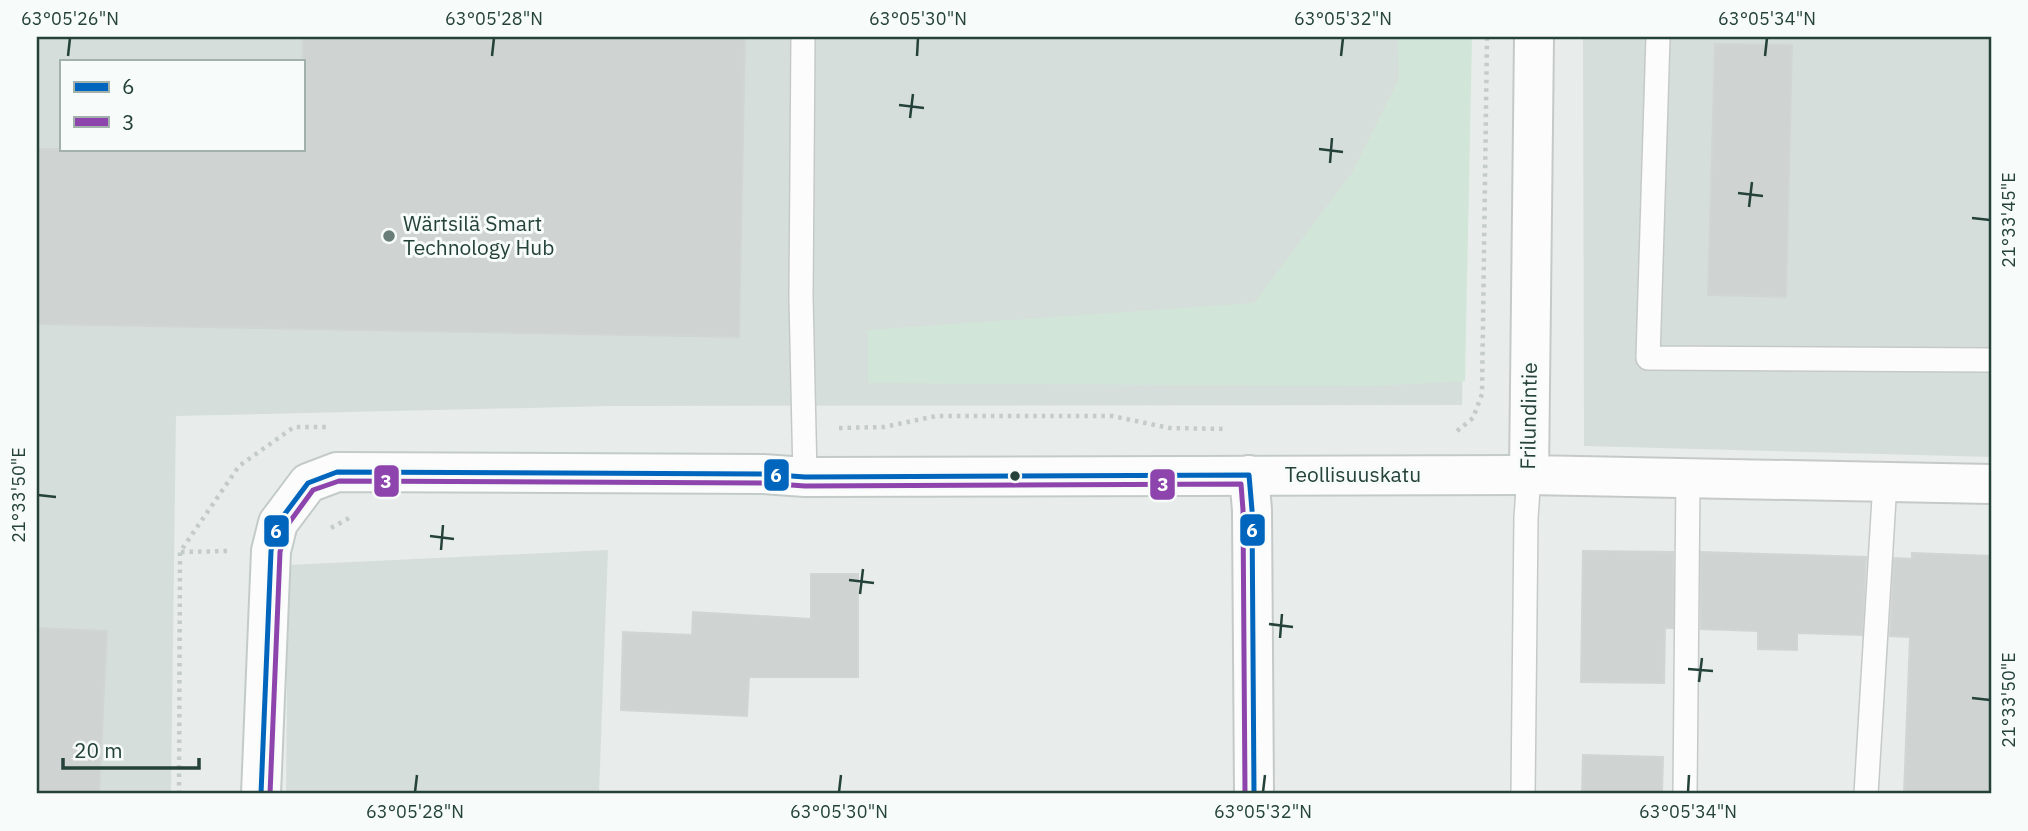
<svg xmlns="http://www.w3.org/2000/svg" width="2028" height="831" font-family="'IBM Plex Sans',sans-serif">
<style>
.built{fill:#d6dedb;fill-rule:evenodd}
.green{fill:#d1e6d8}
.building{fill:#cfd4d2;stroke:#d1d6d4;stroke-width:2}
.lines{fill:none;stroke-linecap:round;stroke-linejoin:round}
.lane-casing{stroke:#c5cac8;stroke-width:26}
.street-casing{stroke:#c5cac8;stroke-width:42}
.secondary-casing{stroke:#c3cbc8;stroke-width:42}
.path{stroke:#c3ccca;stroke-width:4.5;stroke-dasharray:3.5 5;stroke-linecap:butt}
.lane{stroke:#fcfcfc;stroke-width:23}
.street{stroke:#fcfcfc;stroke-width:38}
.secondary{stroke:#fcfcfc;stroke-width:38}
.bus-1-casing{stroke:#f7fbf9;stroke-width:10}
.bus-2-casing{stroke:#f7fbf9;stroke-width:10}
.bus-1{stroke:#0065bd;stroke-width:5}
.bus-2{stroke:#8e44ad;stroke-width:5}
.ticks{fill:none;stroke:#24423a;stroke-width:2.5}
.poi-dot{fill:#697e78;stroke:#f7fbf9;stroke-width:2.5}
.bus-dot{fill:#24423a;stroke:#f7fbf9;stroke-width:2.5}
.labels{text-anchor:middle;stroke-width:6;stroke-linejoin:round;paint-order:stroke}
.poi-label{font-size:21px;fill:#24423a;stroke:#f7fbf9;text-anchor:start}
.street-label{font-size:21px;fill:#24423a;stroke:#f7fbf9}
.line-badge{stroke:#f7fbf9;stroke-width:2.5}
.badge-label{font-size:19px;text-anchor:middle;font-weight:bold;fill:#fff}
.neatline{fill:none;stroke:#24423a;stroke-width:2.5}
.ticks-label{font-size:18px;text-anchor:middle;fill:#24423a}
</style>
<rect width="100%" height="100%" fill="#e8edeb"/>
<g class="built">
<path d="M 37,37 L 1469,37 L 1462,405 L 612,406 L 176,416 L 171,794 L 37,794 ZM 61,61 L 303,61 L 303,149 L 61,149 Z"/>
<polygon points="1583,37 1991,37 1991,457 1584,446"/>
<polygon points="608,550 599,794 286,794 288,565"/>
</g>
<polygon class="green" points="1398,37 1472,37 1465,381 1372,386 868,383 868,330 1254,303 1352,173 1399,79"/>
<g class="building">
<polygon points="303,37 745,37 739,337 37,324 37,149 303,149"/>
<polygon points="1715,44 1792,45 1786,297 1708,295"/>
<polygon points="1583,551 1673,552 1673,628 1665,628 1664,683 1581,682"/>
<polygon points="1701,552 1866,557 1862,635 1797,633 1797,650 1758,649 1758,631 1701,629"/>
<polygon points="1912,553 1991,556 1989,661 1991,661 1991,794 1904,794 1910,637 1890,636 1894,558 1912,559"/>
<polygon points="811,574 858,574 858,677 749,677 747,716 621,710 623,632 692,635 693,612 811,619"/>
<polygon points="37,628 107,631 99,794 37,794"/>
<polygon points="1583,755 1663,757 1662,794 1582,794"/>
</g>
<g class="lines">
<defs>
<g id="lane">
<polyline points="803,37 801,297 805,477"/>
<polyline points="1658,37 1648,358 1991,360"/>
<polyline points="1523,794 1526,518 1529,475"/>
<polyline points="1685,794 1688,478"/>
<polyline points="1866,794 1885,482"/>
</g>
<g id="street">
<polyline points="1534,37 1529,475 1991,484"/>
<polyline points="1249,475 1252,510 1254,794"/>
</g>
<polyline id="secondary" points="261,794 271,551 278,523 308,483 337,472 763,474 805,477 1529,475"/>
</defs>
<use href="#lane" class="lane-casing"/>
<use href="#street" class="street-casing"/>
<use href="#secondary" class="secondary-casing"/>
<g class="path">
<polyline points="839,428 884,427 936,416 1112,416 1169,428 1227,429"/>
<polyline points="1457,431 1473,418 1482,394 1487,37"/>
<polyline points="331,528 351,517"/>
<polyline points="181,552 228,551"/>
<polyline points="179,794 180,552 239,466 294,427 330,427"/>
</g>
<use href="#lane" class="lane"/>
<use href="#street" class="street"/>
<use href="#secondary" class="secondary"/>
<defs>
<polyline id="bus-1" points="261,794 271,551 278,523 308,483 337,472 763,474 805,477 1249,475 1252,510 1254,794"/>
<polyline id="bus-2" points="270,794 280,552 286,527 313,490 339,481 763,483 805,486 1241,484 1243,510 1245,794"/>
</defs>
<use href="#bus-1" class="bus-1-casing"/>
<use href="#bus-2" class="bus-2-casing"/>
<use href="#bus-1" class="bus-1"/>
<use href="#bus-2" class="bus-2"/>
</g>
<path class="ticks" d="M 68,56 L 70,38M 492,56 L 494,38M 917,56 L 918,38M 1341,56 L 1343,38M 1765,56 L 1767,38M 899,105 L 924,108M 910,118 L 913,94M 1319,149 L 1343,152M 1330,163 L 1332,138M 1738,193 L 1763,196M 1749,207 L 1752,182M 1972,218 L 1990,220M 38,495 L 56,497M 430,536 L 454,539M 441,550 L 443,525M 849,580 L 874,583M 860,594 L 863,569M 1269,624 L 1293,627M 1280,638 L 1282,614M 1688,669 L 1713,671M 1699,682 L 1702,658M 1972,698 L 1990,700M 415,792 L 417,775M 839,792 L 841,775M 1263,792 L 1265,775M 1688,792 L 1689,775"/>
<circle class="poi-dot" cx="389" cy="236" r="7"/>
<circle class="bus-dot" cx="1015" cy="476" r="6"/>
<g class="labels">
<g class="poi-label">
<text x="403" y="231">Wärtsilä Smart<tspan x="403" dy="24">Technology Hub</tspan></text>
</g>
<g class="street-label">
<text transform="translate(1529 416) rotate(-89)" y="7">Frilundintie</text>
<text x="1353" y="482">Teollisuuskatu</text>
</g>
</g>
<g class="line-badge">
<rect x="763" y="458" width="27" height="34" rx="7" fill="#0065bd"/>
<rect x="373" y="464" width="27" height="34" rx="7" fill="#8e44ad"/>
<rect x="1149" y="468" width="27" height="33" rx="7" fill="#8e44ad"/>
<rect x="1239" y="513" width="27" height="34" rx="7" fill="#0065bd"/>
<rect x="263" y="514" width="27" height="34" rx="7" fill="#0065bd"/>
</g>
<g class="badge-label">
<text x="776" y="482">6</text>
<text x="386" y="488">3</text>
<text x="1163" y="491">3</text>
<text x="1252" y="537">6</text>
<text x="276" y="538">6</text>
</g>
<rect width="2028" height="831" fill="none" stroke="#f7fbf9" stroke-width="77"/>
<rect x="60" y="60" width="245" height="91" fill="#f7fbf9" stroke="#a3b1ad" stroke-width="2"/>
<rect x="74" y="82" width="35" height="10" fill="#0065bd" stroke="#a3b1ad" stroke-width="2"/>
<text x="122" y="94" font-size="21" fill="#24423a">6</text>
<rect x="74" y="117" width="35" height="10" fill="#8e44ad" stroke="#a3b1ad" stroke-width="2"/>
<text x="122" y="130" font-size="21" fill="#24423a">3</text>
<path d="M63 758v10h136v-10" fill="none" stroke="#24423a" stroke-width="3.5"/>
<text x="74" y="758" font-size="21" fill="#24423a" stroke="#f7fbf9" stroke-width="5" paint-order="stroke">20 m</text>
<rect x="38" y="38" width="1952" height="754" class="neatline"/>
<g class="ticks-label">
<text x="70" y="25">63°05'26"N</text>
<text x="494" y="25">63°05'28"N</text>
<text x="918" y="25">63°05'30"N</text>
<text x="1343" y="25">63°05'32"N</text>
<text x="1767" y="25">63°05'34"N</text>
<text transform="translate(2009 220) rotate(-90)" y="6">21°33'45"E</text>
<text transform="translate(19 495) rotate(-90)" y="6">21°33'50"E</text>
<text transform="translate(2009 700) rotate(-90)" y="6">21°33'50"E</text>
<text x="415" y="818">63°05'28"N</text>
<text x="839" y="818">63°05'30"N</text>
<text x="1263" y="818">63°05'32"N</text>
<text x="1688" y="818">63°05'34"N</text>
</g>
</svg>
